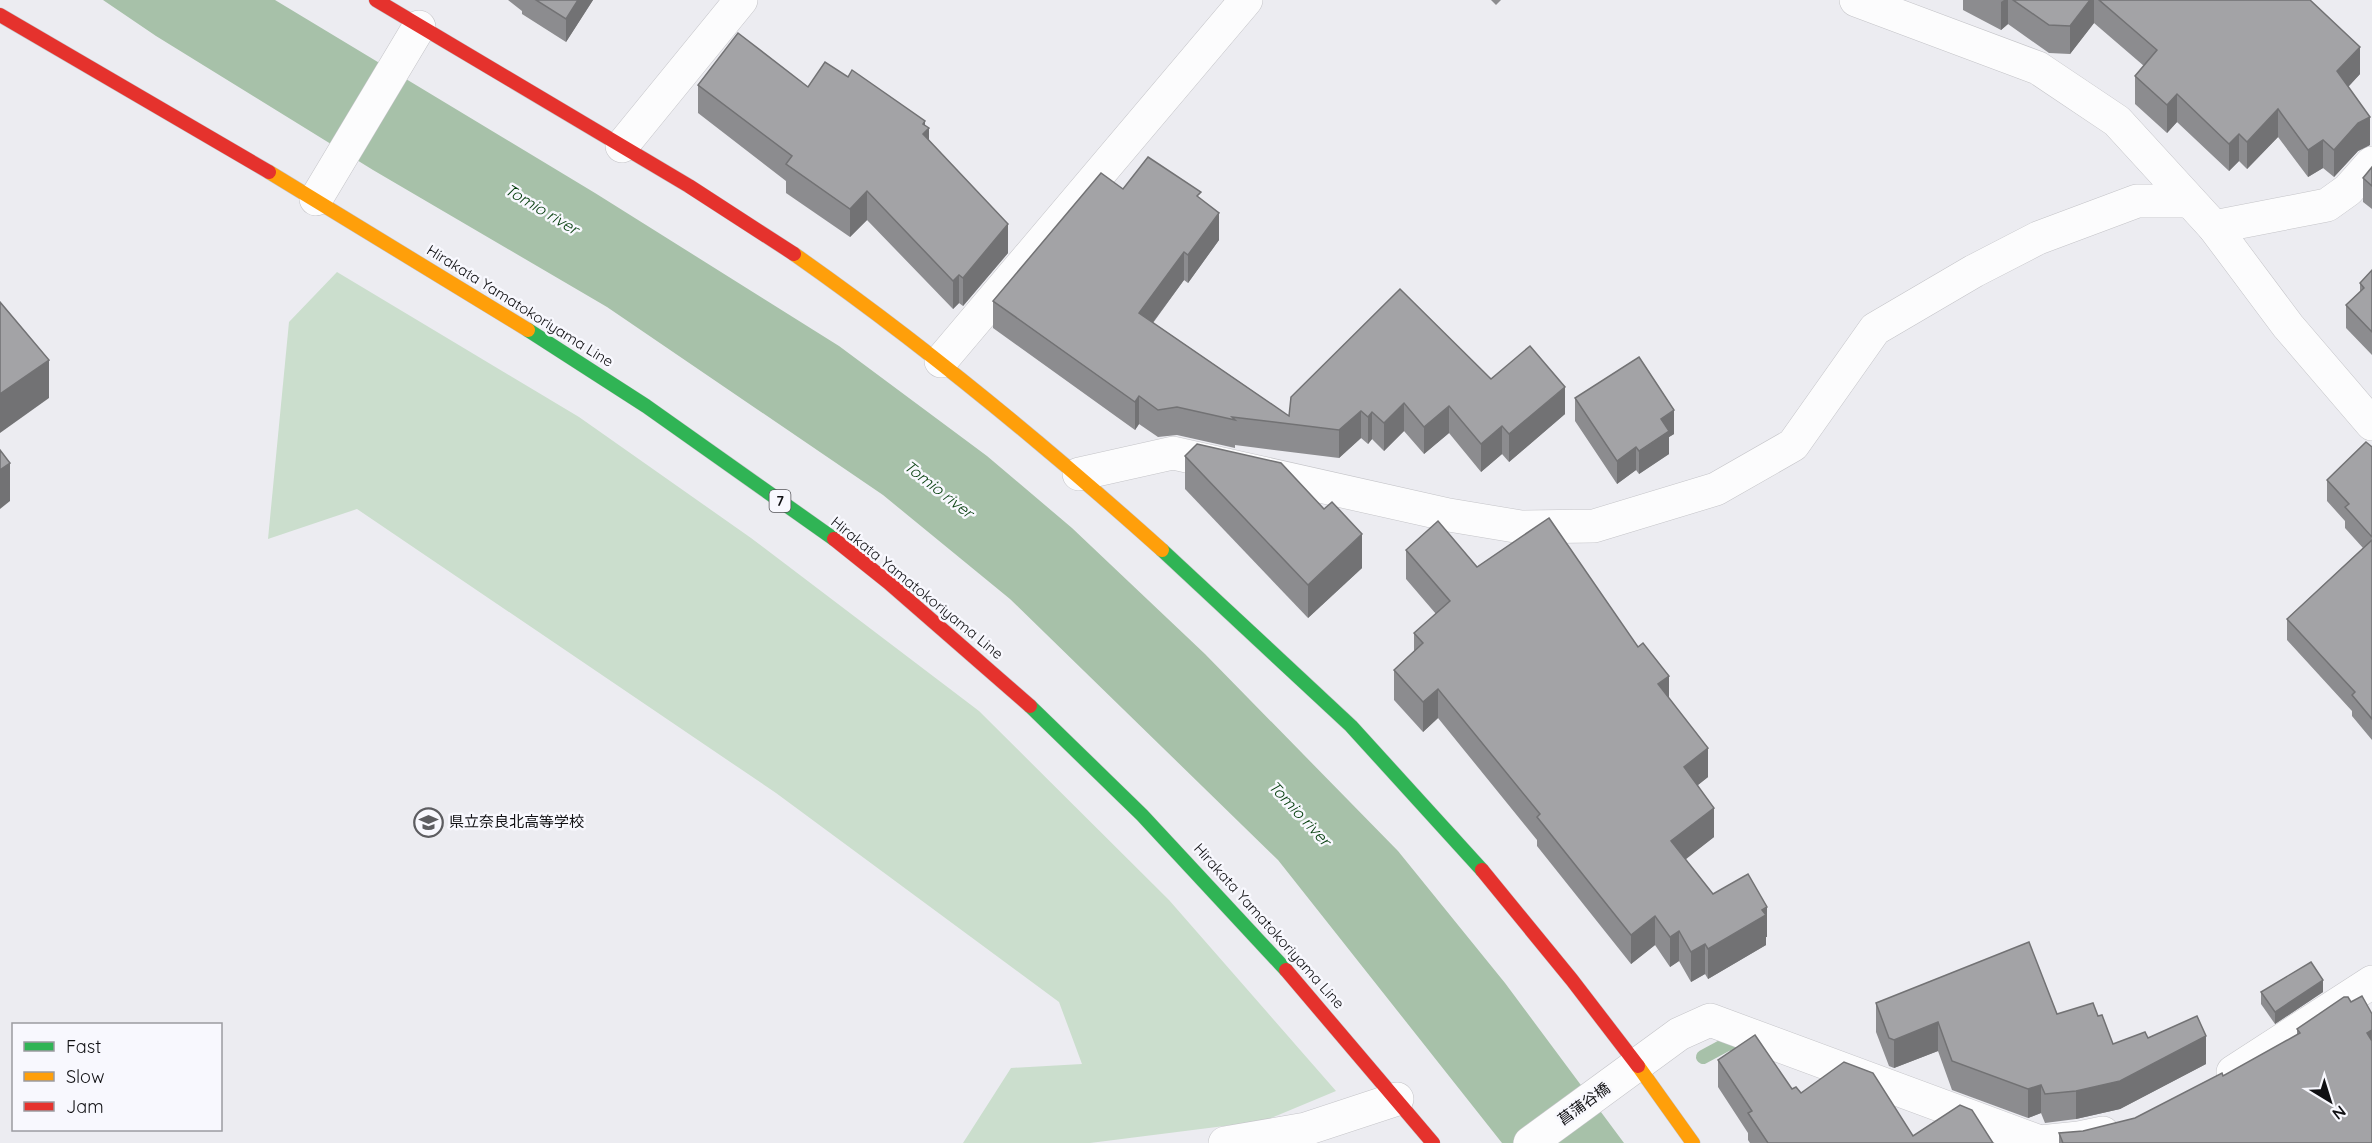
<svg xmlns="http://www.w3.org/2000/svg" width="2372" height="1143" font-family="Quicksand,'Noto Sans JP',sans-serif">
<style>
.green{fill:#cbdecd}
.water{fill:#a7c1a9}
.lines{fill:none;stroke-linecap:round;stroke-linejoin:round}
.stream{stroke:#a7c1a9;stroke-width:14}
.street-casing{stroke:#c4c4c8;stroke-width:34}
.fast-casing{stroke:#c4c4c8;stroke-width:15}
.slow-casing{stroke:#c4c4c8;stroke-width:15}
.jam-casing{stroke:#c4c4c8;stroke-width:15}
.street{stroke:#fcfcfd;stroke-width:33}
.fast{stroke:#30b455;stroke-width:14}
.slow{stroke:#ff9f0a;stroke-width:14}
.jam{stroke:#e5322d;stroke-width:14}
.wall{fill:#8c8c8f}
.shaded-wall{fill:#727274}
.building{fill:#a3a3a6;stroke:#727274;stroke-width:1.5}
.labels{text-anchor:middle;stroke-width:5;stroke-linejoin:round;paint-order:stroke}
.shield{fill:#f8f8fe;stroke:#56565a;stroke-width:1.5}
.shield-label{font-size:14px;font-weight:bold;fill:#101013}
.street-label{font-size:15px;fill:#101013;stroke:#f8f8fe}
.poi-label{font-size:15px;fill:#101013;stroke:#f8f8fe;text-anchor:start}
.water-label{font-size:16px;font-style:italic;fill:#043d0b;stroke:#f8f8fe}
</style>
<rect width="100%" height="100%" fill="#ececf1"/>
<polygon class="green" points="337,272 579,417 751,538 979,711 1169,900 1336,1091 1264,1121 1090,1143 963,1143 1011,1068 1082,1064 1059,1002 776,793 357,509 268,539 289,322"/>
<polygon class="water" points="103,0 275,0 595,193 839,346 987,456 1072,528 1205,654 1398,851 1505,983 1624,1143 1502,1143 1278,860 1010,599 883,495 607,307 373,170 156,36"/>
<g class="lines">
<polyline class="stream" points="1703,1057 1729,1043 1742,1048"/>
<defs>
<g id="street">
<polyline points="1856,0 2038,68 2117,121 2214,227 2288,326 2372,424"/>
<polyline points="622,146 741,0"/>
<polyline points="316,199 419,27"/>
<polyline points="2214,227 2327,205 2348,190 2372,163"/>
<polyline points="941,361 1246,0"/>
<polyline points="1079,474 1173,453 1449,515 1521,527 1594,526 1716,489 1793,445 1875,329 1974,271 2038,238 2137,201 2188,201"/>
<polyline points="2233,1072 2372,982"/>
<polyline points="1225,1143 1306,1129 1397,1099"/>
<polyline points="1530,1143 1679,1034 1710,1020 2040,1142 2079,1138 2103,1133"/>
</g>
<g id="fast">
<polyline points="528,330 646,406 834,539"/>
<polyline points="1162,550 1351,726 1482,870"/>
<polyline points="1030,706 1142,815 1286,970"/>
</g>
<g id="slow">
<polyline points="269,172 528,330"/>
<path d="M 794,254 C 924,345 1045,445 1162,550"/>
<polyline points="1638,1066 1693,1143"/>
</g>
<g id="jam">
<polyline points="376,0 689,186 794,254"/>
<polyline points="0,15 269,172"/>
<polyline points="834,539 889,583 1030,706"/>
<polyline points="1482,870 1572,980 1638,1066"/>
<polyline points="1286,970 1433,1143"/>
</g>
</defs>
<use href="#street" class="street-casing"/>
<use href="#fast" class="fast-casing"/>
<use href="#slow" class="slow-casing"/>
<use href="#jam" class="jam-casing"/>
<use href="#street" class="street"/>
<use href="#fast" class="fast"/>
<use href="#slow" class="slow"/>
<use href="#jam" class="jam"/>
</g>
<g class="wall">
<polygon points="508,0 593,0 566,42 522,14 522,11"/>
<polygon points="1491,0 1501,0 1496,5"/>
<polygon points="1963,0 2310,0 2360,74 2348,87 2370,145 2358,151 2334,177 2323,168 2308,177 2278,137 2247,169 2239,161 2229,171 2177,122 2167,133 2135,104 2135,76 2144,66 2094,23 2070,54 2049,53 2008,24 2001,30 1963,10"/>
<polygon points="848,77 925,125 929,140 1008,253 963,306 959,303 953,309 867,220 850,237 786,193 786,181 698,113 698,85 808,87"/>
<polygon points="2372,167 2372,209 2363,202 2363,178"/>
<polygon points="1123,189 1201,199 1219,240 1188,283 1184,280 1153,323 1289,416 1491,379 1565,414 1509,462 1502,454 1481,472 1449,433 1424,454 1404,431 1384,451 1372,439 1368,444 1361,438 1339,458 1235,445 1235,448 1177,435 1158,437 1139,424 1135,430 993,328 993,301"/>
<polygon points="2372,270 2372,355 2346,328 2346,305 2360,292 2360,283"/>
<polygon points="1575,398 1674,434 1669,437 1669,454 1639,474 1636,470 1617,484 1575,421"/>
<polygon points="2372,447 2372,740 2352,716 2352,711 2287,640 2287,619 2363,548 2345,528 2345,521 2327,501 2327,480"/>
<polygon points="1185,456 1362,568 1308,618 1185,489"/>
<polygon points="1406,550 1477,567 1669,698 1708,777 1698,785 1714,837 1685,859 1713,894 1767,937 1766,937 1766,945 1708,979 1705,974 1691,982 1679,961 1670,967 1655,945 1631,964 1537,846 1537,840 1438,718 1423,732 1394,700 1394,670 1414,651 1414,633 1436,614 1406,579"/>
<polygon points="2261,992 2323,992 2275,1024 2261,1004"/>
<polygon points="1876,1003 2098,1016 2113,1044 2148,1038 2206,1064 2120,1109 2076,1119 2045,1123 2041,1113 2028,1118 1952,1090 1938,1051 1894,1068 1889,1066 1876,1032"/>
<polygon points="2297,1029 2372,1143 2059,1143 2059,1133 2083,1131 2135,1118 2223,1076 2297,1035"/>
<polygon points="1718,1060 1801,1093 1913,1136 1993,1143 1750,1143 1748,1140 1748,1133 1718,1087"/>
</g>
<g class="shaded-wall">
<polygon points="578,0 593,0 566,42 566,19"/>
<polygon points="2004,0 2008,0 2008,24 2001,30 2001,2"/>
<polygon points="2090,0 2094,0 2094,23 2070,54 2070,26"/>
<polygon points="2360,47 2360,74 2337,99 2337,71"/>
<polygon points="2177,94 2177,122 2167,133 2167,105"/>
<polygon points="2278,109 2278,137 2247,169 2247,142"/>
<polygon points="2370,117 2370,145 2358,151 2334,177 2334,150 2358,123"/>
<polygon points="925,121 925,132 929,128 929,157 923,162 923,124"/>
<polygon points="2239,134 2239,161 2229,171 2229,144"/>
<polygon points="2323,140 2323,168 2308,177 2308,150"/>
<polygon points="867,191 867,220 850,237 850,209"/>
<polygon points="1219,213 1219,240 1188,283 1188,255"/>
<polygon points="1008,224 1008,253 963,306 963,278"/>
<polygon points="1184,252 1184,280 1139,341 1139,313"/>
<polygon points="959,275 959,303 953,309 953,281"/>
<polygon points="49,360 49,398 0,433 0,394"/>
<polygon points="1565,387 1565,414 1509,462 1509,434"/>
<polygon points="1139,396 1139,424 1135,430 1135,402"/>
<polygon points="1404,403 1404,431 1384,451 1384,423"/>
<polygon points="1449,406 1449,433 1424,454 1424,427"/>
<polygon points="1674,410 1674,434 1669,437 1669,454 1639,474 1639,451 1661,419"/>
<polygon points="1361,411 1361,438 1339,458 1339,430"/>
<polygon points="1372,412 1372,439 1368,444 1368,417"/>
<polygon points="1502,426 1502,454 1481,472 1481,444"/>
<polygon points="1636,447 1636,470 1617,484 1617,461"/>
<polygon points="10,463 10,501 0,509 0,470"/>
<polygon points="1362,534 1362,568 1308,618 1308,585"/>
<polygon points="1669,676 1669,705 1658,684"/>
<polygon points="1438,689 1438,718 1423,732 1423,702"/>
<polygon points="1708,748 1708,777 1684,796 1684,767"/>
<polygon points="1714,808 1714,837 1671,871 1671,841"/>
<polygon points="1767,907 1767,937 1766,937 1766,945 1708,979 1708,949"/>
<polygon points="1655,916 1655,945 1631,964 1631,935"/>
<polygon points="1679,931 1679,961 1670,967 1670,937"/>
<polygon points="1705,944 1705,974 1691,982 1691,952"/>
<polygon points="2323,980 2323,992 2275,1024 2275,1012"/>
<polygon points="1938,1022 1938,1051 1894,1068 1894,1040"/>
<polygon points="2372,1030 2372,1056 2367,1033"/>
<polygon points="2206,1036 2206,1064 2120,1109 2076,1119 2076,1091"/>
<polygon points="2041,1085 2041,1113 2028,1118 2028,1089"/>
</g>
<g class="building">
<polygon points="536,0 578,0 566,19"/>
<polygon points="2013,0 2090,0 2070,26 2049,25"/>
<polygon points="2099,0 2310,0 2360,47 2337,71 2370,117 2358,123 2334,150 2323,140 2308,150 2278,109 2247,142 2239,134 2229,144 2177,94 2167,105 2135,76 2157,50"/>
<polygon points="738,33 808,87 825,62 848,77 852,70 925,121 923,124 929,128 923,134 1008,224 963,278 959,275 953,281 867,191 850,209 786,164 792,156 698,85"/>
<polygon points="1148,157 1201,192 1197,196 1219,213 1188,255 1184,252 1139,313 1289,416 1291,397 1400,289 1491,379 1530,346 1565,387 1509,434 1502,426 1481,444 1449,406 1424,427 1404,403 1384,423 1372,412 1368,417 1361,411 1339,430 1232,417 1235,420 1177,407 1158,410 1139,396 1135,402 993,301 1101,173 1123,189"/>
<polygon points="2372,167 2372,186 2363,178"/>
<polygon points="2372,270 2372,332 2346,305 2364,288 2360,283"/>
<polygon points="0,302 49,360 0,394"/>
<polygon points="1639,357 1674,410 1661,419 1669,431 1639,451 1636,447 1617,461 1575,398"/>
<polygon points="2366,442 2372,447 2372,537 2345,507 2349,504 2327,480"/>
<polygon points="1197,444 1281,463 1324,509 1332,502 1362,534 1308,585 1185,456"/>
<polygon points="0,450 10,463 0,470"/>
<polygon points="1549,518 1638,647 1643,643 1669,676 1658,684 1708,748 1684,767 1714,808 1671,841 1713,894 1748,874 1767,907 1762,910 1766,915 1708,949 1705,944 1691,952 1679,931 1670,937 1655,916 1631,935 1537,817 1540,814 1438,689 1423,702 1394,670 1423,643 1414,633 1450,601 1406,550 1438,521 1477,567"/>
<polygon points="2372,540 2372,719 2352,695 2355,692 2287,619"/>
<polygon points="2029,942 2057,1014 2093,1003 2098,1016 2102,1015 2113,1044 2145,1032 2148,1038 2197,1016 2206,1036 2120,1081 2076,1091 2045,1094 2041,1085 2028,1089 1952,1061 1938,1022 1894,1040 1889,1038 1876,1003"/>
<polygon points="2311,962 2323,980 2275,1012 2261,992"/>
<polygon points="2362,996 2372,1014 2372,1030 2367,1033 2372,1041 2372,1143 2063,1143 2059,1133 2083,1131 2135,1118 2222,1073 2223,1076 2300,1033 2297,1029 2344,997 2348,997 2351,1002"/>
<polygon points="1755,1035 1792,1089 1796,1087 1801,1093 1844,1062 1873,1073 1913,1136 1960,1105 1972,1110 1993,1143 1768,1143 1748,1113 1752,1111 1718,1060"/>
</g>
<defs>
<symbol id="school-ring" viewBox="-11 -11 22 22"><circle r="9.5" fill="#f8f8fe" stroke="#5d5d61" stroke-width="1.5"/><path d="M0-5L7-2L0 1L-7-2ZM-4 1L0 2.5L4 1V4Q0 6-4 4Z" fill="#5d5d61"/></symbol>
</defs>
<g fill-rule="evenodd">
<use href="#school-ring" x="412" y="806" width="33" height="33"/>
</g>
<g class="labels">
<rect class="shield" x="769.5" y="490" width="21" height="22" rx="4.5"/>
<g class="shield-label">
<text x="780" y="506">7</text>
</g>
<g class="street-label">
<text transform="translate(520 306) rotate(32)" y="5">Hirakata Yamatokoriyama Line</text>
<text transform="translate(917 588) rotate(39)" y="5">Hirakata Yamatokoriyama Line</text>
<text transform="translate(1269 926) rotate(48)" y="5">Hirakata Yamatokoriyama Line</text>
<text transform="translate(1584 1104) rotate(-36)" y="5">菖蒲谷橋</text>
</g>
<g class="poi-label">
<text x="449" y="827">県立奈良北高等学校</text>
</g>
<g class="water-label">
<text transform="translate(542 209) rotate(31)" y="6">Tomio river</text>
<text transform="translate(939 489) rotate(38)" y="6">Tomio river</text>
<text transform="translate(1300 813) rotate(47)" y="6">Tomio river</text>
</g>
</g>
<rect x="12" y="1023" width="210" height="108" fill="#f8f8fe" stroke="#9b9ba0" stroke-width="1.5"/>
<rect x="24" y="1042" width="30" height="9" fill="#30b455" stroke="#9b9ba0" stroke-width="1.5"/>
<text x="66" y="1053" font-size="18" fill="#101013">Fast</text>
<rect x="24" y="1072" width="30" height="9" fill="#ff9f0a" stroke="#9b9ba0" stroke-width="1.5"/>
<text x="66" y="1083" font-size="18" fill="#101013">Slow</text>
<rect x="24" y="1102" width="30" height="9" fill="#e5322d" stroke="#9b9ba0" stroke-width="1.5"/>
<text x="66" y="1113" font-size="18" fill="#101013">Jam</text>
<g transform="translate(2330 1101) rotate(142)" stroke="#f8f8fe" stroke-width="4.5" paint-order="stroke">
<path d="M0-4.5L10 22L0 15L-10 22Z" fill="#101013"/>
<text y="-9" font-size="16" font-weight="bold" text-anchor="middle" fill="#101013">N</text>
</g>
</svg>
